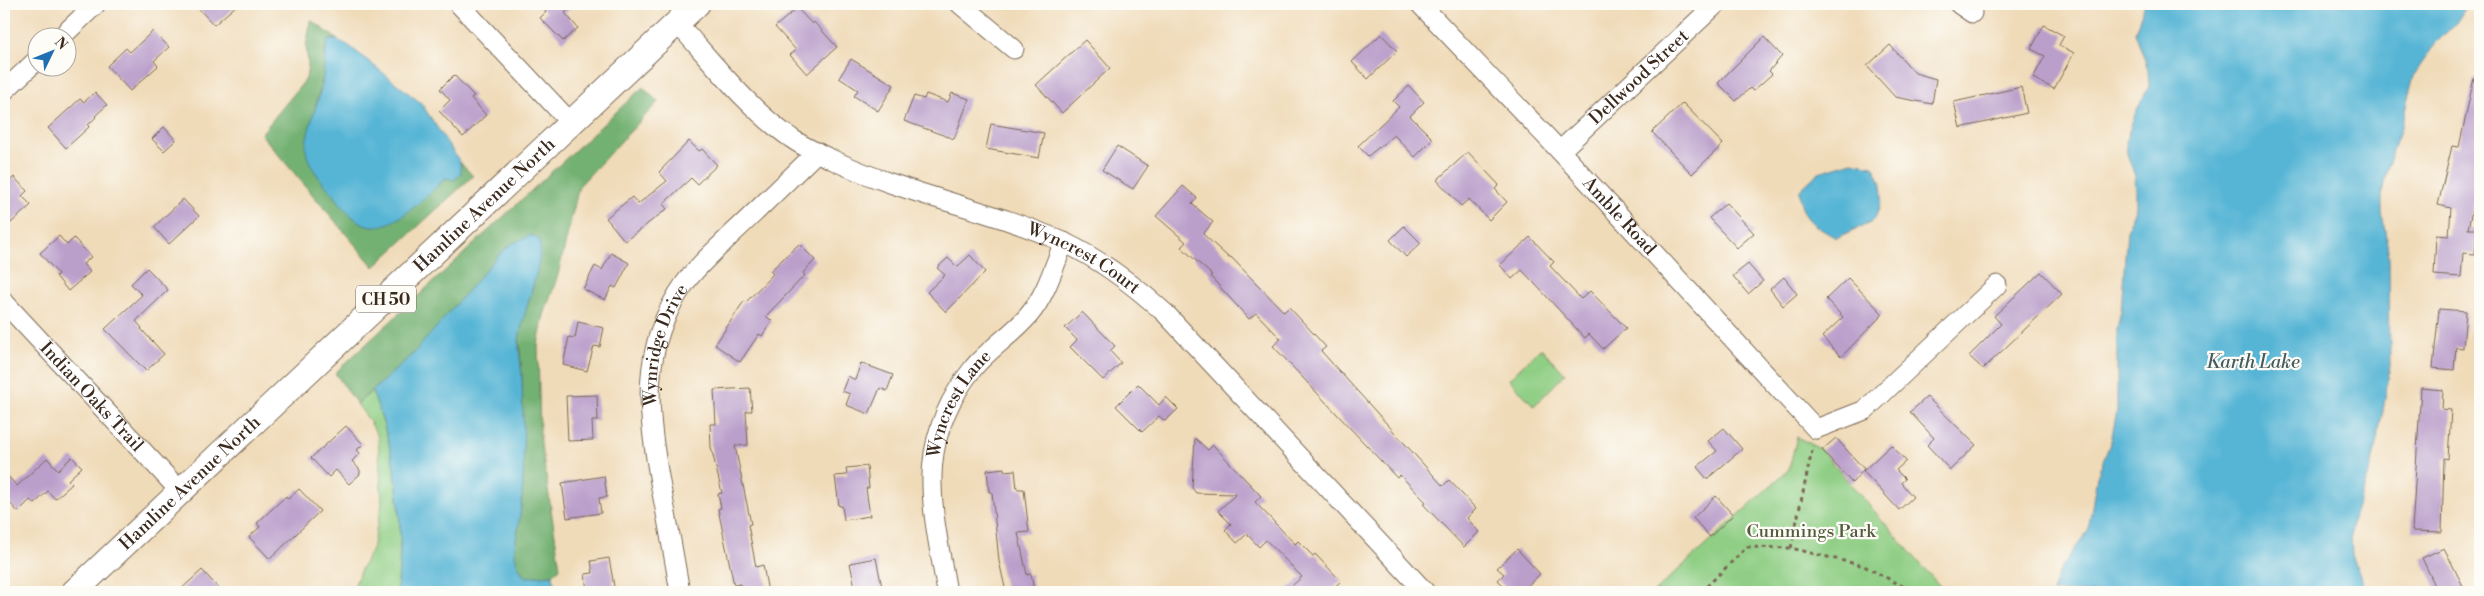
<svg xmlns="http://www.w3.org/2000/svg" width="2484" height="596" font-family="'Libre Bodoni',serif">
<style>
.green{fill:#8fce84;stroke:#657c51}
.forest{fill:#73b172;stroke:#576e48}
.water{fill:#57b5d5;stroke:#49707a}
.building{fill:#ba9fcb}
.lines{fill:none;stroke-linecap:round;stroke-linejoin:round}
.minor-casing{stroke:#7a6854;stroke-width:21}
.major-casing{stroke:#7a6854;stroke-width:27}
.path{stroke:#7a6854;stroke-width:3;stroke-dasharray:4 4;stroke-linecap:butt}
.minor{stroke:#fff;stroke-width:19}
.major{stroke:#fff;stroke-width:25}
.labels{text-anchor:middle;stroke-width:4.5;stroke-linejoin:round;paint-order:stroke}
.shield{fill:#fdfcf7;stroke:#75695f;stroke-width:1}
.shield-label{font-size:16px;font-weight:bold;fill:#3b2a1e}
.street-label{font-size:18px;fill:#3b2a1e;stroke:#fdfcf7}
.park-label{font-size:18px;fill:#545b3d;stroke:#fdfcf7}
.water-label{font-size:19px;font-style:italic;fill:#455b5e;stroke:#fdfcf7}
</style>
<rect width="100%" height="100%" fill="#fdfcf7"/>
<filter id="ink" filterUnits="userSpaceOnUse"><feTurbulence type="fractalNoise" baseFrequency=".02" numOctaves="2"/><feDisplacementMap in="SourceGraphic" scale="10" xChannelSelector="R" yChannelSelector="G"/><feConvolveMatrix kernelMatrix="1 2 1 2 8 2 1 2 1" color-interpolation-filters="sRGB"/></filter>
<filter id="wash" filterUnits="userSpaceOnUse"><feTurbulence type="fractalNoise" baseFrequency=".0096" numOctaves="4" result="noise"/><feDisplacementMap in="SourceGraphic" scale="20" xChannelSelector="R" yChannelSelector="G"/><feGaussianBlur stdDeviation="1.12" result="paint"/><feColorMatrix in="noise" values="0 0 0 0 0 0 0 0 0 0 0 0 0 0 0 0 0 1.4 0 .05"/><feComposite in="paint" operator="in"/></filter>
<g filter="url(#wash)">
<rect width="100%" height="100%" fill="#f0dbb9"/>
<g class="green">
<polygon points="1541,348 1565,374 1534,406 1509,379"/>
<path d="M 372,391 C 398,456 405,523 397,592 L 352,592 L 361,569 L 372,549 L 382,504 L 378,437 L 369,420 L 357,404 Z"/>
<polygon points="1797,437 1820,449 1945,592 1654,592 1789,469"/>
</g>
<g class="forest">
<polygon points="311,20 337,39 329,40 325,50 325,69 310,129 313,166 350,215 418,203 446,178 461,168 460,162 473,176 374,267 261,134 306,79 308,64 306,46"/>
<polygon points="643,87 658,102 579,186 558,275 544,315 538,345 540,437 560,568 553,575 525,577 517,566 514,552 521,509 523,479 522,378 519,336 526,302 414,353 357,404 335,373"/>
</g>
<g class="water">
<polygon points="2145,4 2468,4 2456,23 2435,44 2414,75 2400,130 2387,168 2382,193 2382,212 2389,257 2390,366 2383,411 2371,468 2353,519 2351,537 2352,555 2367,592 2052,592 2061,568 2088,531 2097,477 2111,441 2117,410 2117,329 2121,310 2127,231 2136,206 2136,191 2135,176 2127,154 2126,140 2135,114 2149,86 2148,69 2135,32"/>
<path d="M 337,40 L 348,45 L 421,103 L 460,162 L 461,174 L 454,180 L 446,178 C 427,195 391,236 364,224 C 351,219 342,206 334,195 C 324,184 308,166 306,151 C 304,138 319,100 322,84 C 324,74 325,45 329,40 Z"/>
<path d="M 1852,162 L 1873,166 C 1885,186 1884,200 1874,220 L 1836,238 C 1814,225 1799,219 1800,190 L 1819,172 Z"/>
<path d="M 531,235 L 539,239 C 546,257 524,310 520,334 C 517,348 522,365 522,379 C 523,424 526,472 520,516 C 517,541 508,556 525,577 L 553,575 L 556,592 L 397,592 C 405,523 398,456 372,391 L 414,353 L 501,252 L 513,243 Z"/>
</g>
<g id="blocks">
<g class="building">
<polygon points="194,4 238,4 214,25"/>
<polygon points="538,4 575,4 565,13 578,28 563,41 540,18 546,12"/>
<polygon points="797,8 812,24 814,22 837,47 807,74 790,55 796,50 775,27"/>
<polygon points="2044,25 2064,36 2059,45 2074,53 2054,89 2033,78 2045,56 2031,49"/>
<polygon points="153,31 169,47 154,61 158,66 130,91 107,66 126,48 130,52"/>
<polygon points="1381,34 1397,51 1368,79 1352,62"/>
<polygon points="1764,37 1782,56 1769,71 1772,74 1753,91 1750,88 1736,101 1718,83"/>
<polygon points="1085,40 1110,68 1062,113 1036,85"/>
<polygon points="1890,45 1915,73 1936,79 1932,104 1895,97 1867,66"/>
<polygon points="851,59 894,85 878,111 854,96 858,90 839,78"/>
<polygon points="454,75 474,96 471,98 486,115 463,137 439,111 450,100 440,89"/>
<polygon points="2474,78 2480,79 2480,174 2468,229 2477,229 2475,254 2463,253 2461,277 2434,275 2436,235 2449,236 2451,208 2438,205 2452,146 2459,147"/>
<polygon points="1409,86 1424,102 1410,116 1433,139 1415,157 1394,135 1368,156 1358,146 1399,107 1393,101"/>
<polygon points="2021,87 2027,113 1960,128 1954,102"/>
<polygon points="95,92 107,105 95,116 96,117 88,125 89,127 66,148 48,128 80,99 84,102"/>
<polygon points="952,93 969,99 954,139 904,121 914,96 924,99 926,94 948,102"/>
<polygon points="1683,103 1723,144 1692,174 1652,132"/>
<polygon points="991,124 1044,133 1039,158 986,149"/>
<polygon points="164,127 176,140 164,151 152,139"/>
<polygon points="689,141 699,151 702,149 717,165 697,184 691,178 663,204 667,209 625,241 606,218 632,197 638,204 667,181 659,172"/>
<polygon points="1117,146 1148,166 1133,189 1102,170"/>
<polygon points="1468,152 1499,185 1495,189 1507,202 1489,220 1469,199 1461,206 1437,180"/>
<polygon points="14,177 27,191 22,196 31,205 11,223 4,215 4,187"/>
<polygon points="1183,186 1197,198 1192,204 1213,222 1203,234 1229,258 1231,257 1284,312 1289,307 1326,347 1321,351 1443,486 1449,480 1476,509 1467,518 1479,532 1464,547 1423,504 1426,502 1400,475 1397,478 1273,346 1281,339 1256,313 1249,319 1210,276 1212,275 1181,247 1186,242 1156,216"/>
<polygon points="183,199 199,216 169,244 154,227"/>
<polygon points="1726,203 1754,233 1737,248 1709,218"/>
<polygon points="1404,226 1421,243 1406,257 1390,240"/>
<polygon points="59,236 67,245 74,238 91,257 83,264 90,272 68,291 56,276 58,274 40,253"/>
<polygon points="1530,237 1554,262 1550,266 1581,299 1590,291 1626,328 1603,349 1589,334 1585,338 1522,270 1512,279 1500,265"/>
<polygon points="799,244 815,260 803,273 805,275 766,316 772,321 762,336 759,334 740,362 715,345 744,301 746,302 773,274 770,271"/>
<polygon points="611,253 629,263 616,288 612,286 605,300 583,289 595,266 602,270"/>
<polygon points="970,255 985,272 946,312 927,292 945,275 937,268 948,258 957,267"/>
<polygon points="1748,264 1763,281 1748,294 1733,276"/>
<polygon points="147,268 168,290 136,321 142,328 141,329 164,354 146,371 105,329 142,295 131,284"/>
<polygon points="2041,272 2062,294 1983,369 1969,356 2001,324 1994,316"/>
<polygon points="1784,277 1797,294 1783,306 1770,289"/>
<polygon points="1848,278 1883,314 1841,357 1822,337 1843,317 1826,299"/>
<polygon points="2439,309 2466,311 2463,348 2456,347 2454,370 2433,368"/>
<polygon points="1082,312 1115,346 1110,351 1121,363 1103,380 1070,347 1077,340 1065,328"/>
<polygon points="578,322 604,328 600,347 594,346 587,371 563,365 569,337 575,338"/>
<polygon points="861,363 893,375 887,391 880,388 869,414 846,405 850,394 842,391 848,376 855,380"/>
<polygon points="1138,384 1159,405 1166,397 1178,409 1165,421 1159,416 1142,432 1116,406"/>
<polygon points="750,388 752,411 746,411 748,445 735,446 751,524 748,525 756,567 763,565 768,592 741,592 740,584 734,585 718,509 721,508 718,494 722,493 711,447 710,424 716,424 714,390"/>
<polygon points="2421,388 2443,390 2442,409 2451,410 2448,459 2444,458 2442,532 2412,531"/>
<polygon points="597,395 598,421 592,421 593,440 568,441 566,396"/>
<polygon points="1927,397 1976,445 1950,470 1927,445 1934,438 1910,412"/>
<polygon points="346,426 363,444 357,450 360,453 352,461 360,470 360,474 349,484 336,470 329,477 311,458"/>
<polygon points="1724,428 1742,449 1707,479 1697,467 1717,451 1708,441"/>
<polygon points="1195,438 1208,450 1213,445 1261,496 1255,502 1295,544 1298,541 1313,556 1315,554 1341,581 1329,592 1285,592 1302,577 1266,540 1259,547 1247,534 1237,543 1225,530 1231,524 1218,511 1236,494 1196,493 1192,488"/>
<polygon points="1836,438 1864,469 1852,483 1822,450"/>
<polygon points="1891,445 1906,461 1896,470 1905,479 1901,483 1913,497 1899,510 1863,471"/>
<polygon points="72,457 82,467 68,480 72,484 55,499 48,491 34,504 30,500 18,512 4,496 4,472 17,486 47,458 58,470"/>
<polygon points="867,466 869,488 866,488 870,516 844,520 842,506 839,506 835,476 847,475 846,468"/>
<polygon points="1004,468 1004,471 1015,470 1017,489 1024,489 1029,532 1018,533 1027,575 1031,574 1034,592 1006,592 999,561 992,492 989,492 987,470"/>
<polygon points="604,476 607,497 599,498 601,513 567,518 562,483"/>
<polygon points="299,489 320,511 270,559 249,537 260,527 257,523 286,496 288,499"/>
<polygon points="1716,496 1733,515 1710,537 1693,518"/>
<polygon points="2444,548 2466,592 2438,592 2422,558"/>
<polygon points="1517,549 1540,574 1521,592 1510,592 1498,580 1504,574 1497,568"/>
<polygon points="609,558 615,592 587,592 585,574 593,573 591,561"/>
<polygon points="876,558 883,592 856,592 850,563"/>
<polygon points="202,570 222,592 178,592"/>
</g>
</g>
</g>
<g filter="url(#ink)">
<use href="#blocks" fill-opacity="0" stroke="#7a6854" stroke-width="1"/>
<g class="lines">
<defs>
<g id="minor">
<polyline points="459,4 571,123"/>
<polyline points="960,4 1014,49"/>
<path id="s1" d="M 1420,4 L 1560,151 L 1816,429 L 1865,410 L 1997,285"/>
<polyline points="1959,4 1972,13"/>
<path id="s2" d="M 677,23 C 712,61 748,109 791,138 C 803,147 818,153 831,159 C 906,195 988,208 1063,242 C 1102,260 1134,285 1165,313 L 1425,592"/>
<polyline points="60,38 96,4"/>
<polyline points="4,91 38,59"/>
<path id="s3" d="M 1560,151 L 1716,4"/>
<path id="s4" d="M 4,302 L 180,491"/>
<path id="s5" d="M 680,592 C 674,557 668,522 661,488 C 648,414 638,349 685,283 C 698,265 716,250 732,234 C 761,207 789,179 817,152"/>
<path id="s6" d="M 947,592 C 932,505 913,443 974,367 C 990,348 1013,334 1029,315 C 1046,295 1054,266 1064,242"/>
</g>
<g id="major">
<path id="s7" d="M 74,592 L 697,4"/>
</g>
</defs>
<use href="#minor" class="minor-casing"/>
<use href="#major" class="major-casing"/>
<g class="path">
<polyline points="1791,548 1813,446"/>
<polyline points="1701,592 1747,547 1791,548 1864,566 1914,592"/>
</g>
<use href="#minor" class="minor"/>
<use href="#major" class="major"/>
</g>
</g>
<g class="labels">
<rect class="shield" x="356" y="285.5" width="60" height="27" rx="4"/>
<g class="shield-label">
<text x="386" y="305">CH 50</text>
</g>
<g class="street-label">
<text dy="6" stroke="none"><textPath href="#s3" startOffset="108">Dellwood Street</textPath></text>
<text dy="6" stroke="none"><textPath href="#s7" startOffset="564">Hamline Avenue North</textPath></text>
<text dy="6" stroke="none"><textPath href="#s1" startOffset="291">Amble Road</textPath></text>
<text dy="6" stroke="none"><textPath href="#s2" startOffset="480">Wyncrest Court</textPath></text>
<text dy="6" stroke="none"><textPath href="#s5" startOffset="252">Wynridge Drive</textPath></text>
<text dy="6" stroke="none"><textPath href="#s4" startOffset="129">Indian Oaks Trail</textPath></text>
<text dy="6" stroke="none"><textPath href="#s6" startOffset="196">Wyncrest Lane</textPath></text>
<text dy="6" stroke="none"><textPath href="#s7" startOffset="159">Hamline Avenue North</textPath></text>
</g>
<g class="park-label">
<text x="1811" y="537">Cummings Park</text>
</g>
<g class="water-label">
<text x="2253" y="368">Karth Lake</text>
</g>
</g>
<rect width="2484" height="596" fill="none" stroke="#fdfcf7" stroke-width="20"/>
<g transform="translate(52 52) rotate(47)"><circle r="24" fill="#fdfcf7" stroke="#afa8a0"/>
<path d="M0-4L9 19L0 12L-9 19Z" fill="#1f6fb2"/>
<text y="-8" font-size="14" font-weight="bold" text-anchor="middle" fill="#3b2a1e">N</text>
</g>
</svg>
